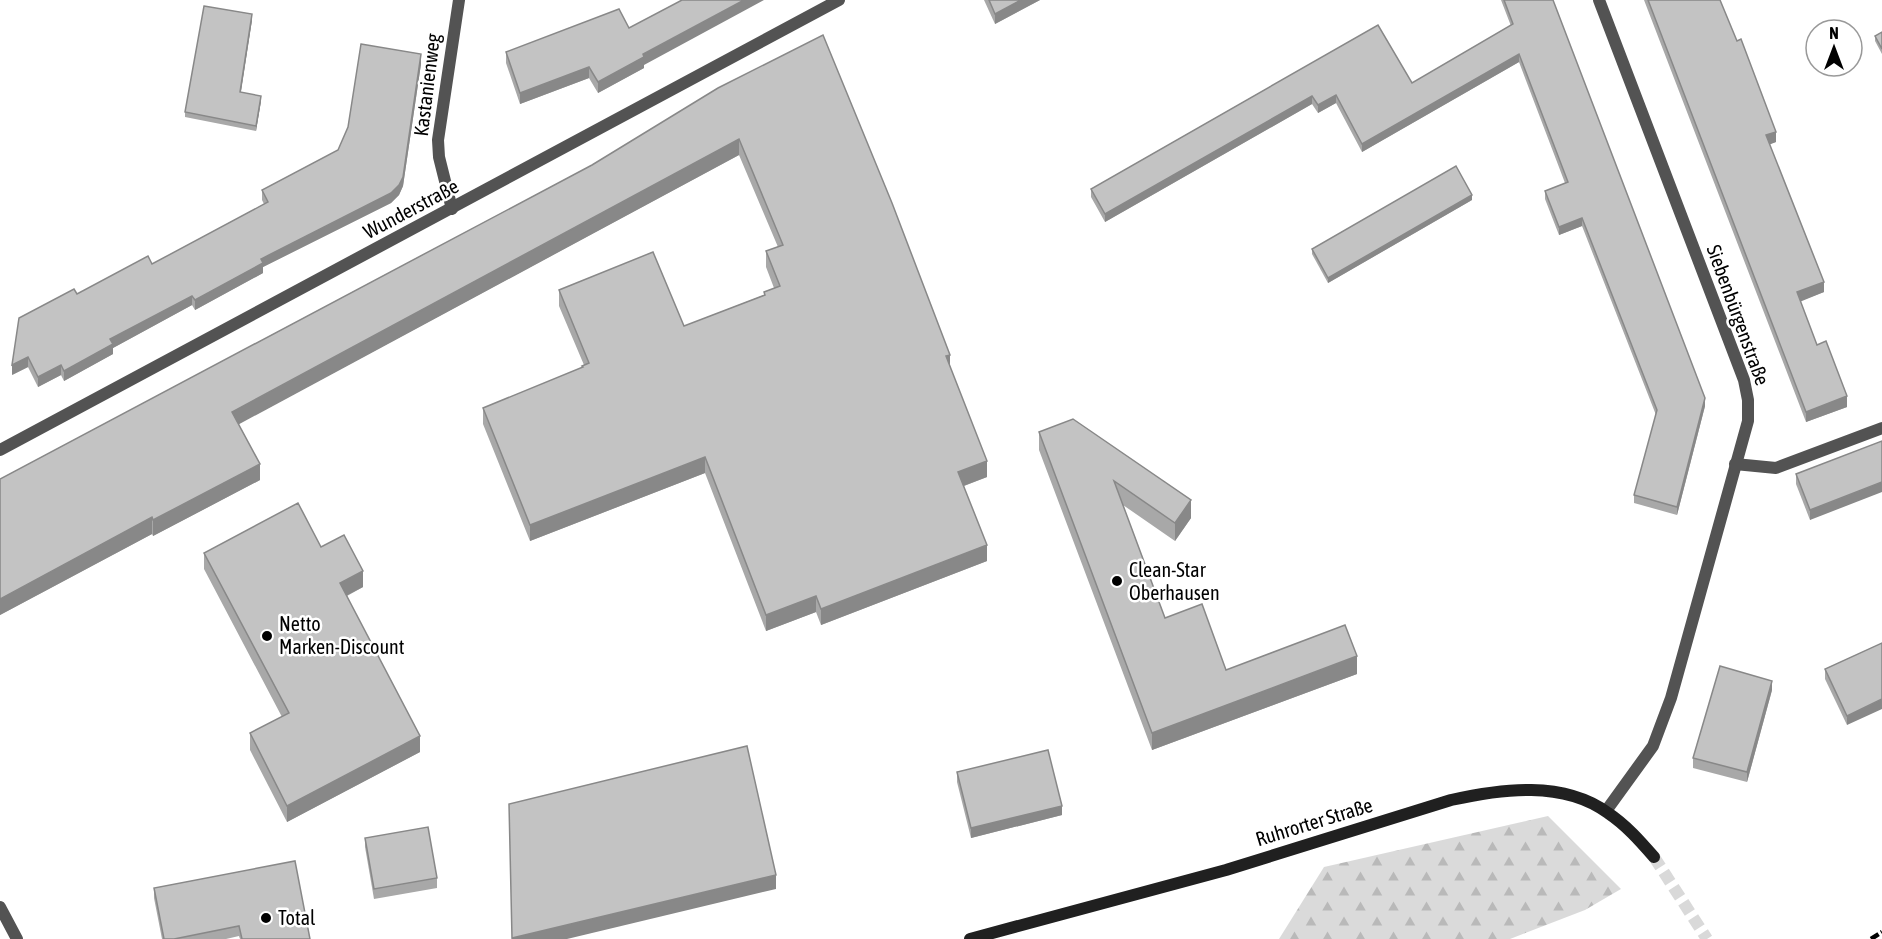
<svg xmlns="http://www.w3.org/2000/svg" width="1882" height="939" font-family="'Asap Condensed',sans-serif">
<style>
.forest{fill:url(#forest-firs)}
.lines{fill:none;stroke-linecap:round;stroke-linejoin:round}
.secondary-tunnel{stroke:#d9d9d9;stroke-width:12;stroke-dasharray:12 6;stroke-linecap:butt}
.street{stroke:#535353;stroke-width:12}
.secondary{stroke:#202020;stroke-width:12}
.rail{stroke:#000;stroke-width:4.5;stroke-dasharray:9 3 1.5 3;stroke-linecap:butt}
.wall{fill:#a8a8a8}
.shaded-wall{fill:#888}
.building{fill:#c3c3c3;stroke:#888;stroke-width:1.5}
.poi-dot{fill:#000;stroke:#fff;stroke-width:2}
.labels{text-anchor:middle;stroke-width:5;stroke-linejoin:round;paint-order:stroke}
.street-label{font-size:20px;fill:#000;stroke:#fff}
.poi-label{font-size:20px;fill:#000;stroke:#fff;text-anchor:start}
</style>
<defs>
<pattern id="forest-firs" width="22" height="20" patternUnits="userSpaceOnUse" patternTransform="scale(1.5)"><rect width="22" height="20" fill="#dadada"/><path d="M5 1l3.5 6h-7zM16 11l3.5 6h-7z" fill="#b9b9b9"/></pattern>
</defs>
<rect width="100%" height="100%" fill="#fff"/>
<polygon class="forest" points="1548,816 1621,889 1585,910 1510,939 1279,939 1324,867"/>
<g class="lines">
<polyline class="secondary-tunnel" points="1654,857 1707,939"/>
<g class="street">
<polyline points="1599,0 1744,380 1748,400 1748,421 1671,698 1653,746 1606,811"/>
<polyline points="452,209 439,157 438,140 459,0"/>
<polyline points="0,450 839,0"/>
<polyline points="1735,464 1776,468 1882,428"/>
<polyline points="0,907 17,939"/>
</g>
<path class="secondary" d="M 970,939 L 1226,870 L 1451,800 C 1501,789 1563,780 1608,813 C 1626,825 1640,841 1654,857"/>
<polyline class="rail" points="1871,939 1882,932"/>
</g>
<g class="wall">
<polygon points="984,0 1040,0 995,24"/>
<polygon points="1501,0 1553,0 1705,406 1677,515 1634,503 1634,495 1656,415 1582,226 1559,235 1545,199 1545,191 1565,183 1519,62 1362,152 1336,103 1318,113 1312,104 1105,222 1091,197 1091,189 1378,25 1412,83 1511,26"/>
<polygon points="1644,0 1720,0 1776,142 1769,144 1824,292 1800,301 1817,345 1847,407 1806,422"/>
<polygon points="252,20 241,92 261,101 256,131 185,117 185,112"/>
<polygon points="1882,32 1882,54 1875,41 1875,36"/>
<polygon points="506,52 644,65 644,68 598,93 589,78 520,104 506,63"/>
<polygon points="421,64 403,186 399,195 391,203 263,267 263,273 195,310 192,305 113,348 113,354 64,381 61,375 38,387 28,367 12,375 77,294 152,264 264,204 262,200 262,190 338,150"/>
<polygon points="718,88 950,367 987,477 964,486 987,561 821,625 816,612 766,631 705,473 530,541 483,424 483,408 582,368 582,366 584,365 559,306 559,290 684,326 764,295 764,292 774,288 766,267 766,251 778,247 739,155 238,424 260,480 153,536 152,534 0,615 0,479 592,165"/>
<polygon points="1472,200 1328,283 1312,254 1312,249"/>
<polygon points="1039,432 1191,518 1175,541 1123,505 1165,618 1226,670 1357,674 1152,750 1039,450"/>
<polygon points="1882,441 1810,520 1796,484 1796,474"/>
<polygon points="321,547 363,587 347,596 420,752 287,822 250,750 250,733 282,717 204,569 204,553"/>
<polygon points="1882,643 1847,725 1825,679 1825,669"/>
<polygon points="1772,690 1747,782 1693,768 1693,758"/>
<polygon points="957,772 1062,815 971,838 957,782"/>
<polygon points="365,838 437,878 437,888 374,899 365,847"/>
<polygon points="154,888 310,939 240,939 239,936 226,939 162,939 154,898"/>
</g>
<g class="shaded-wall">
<polygon points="744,0 764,0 644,65 644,68 598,93 598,82 643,54"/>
<polygon points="1021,0 1040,0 995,24 995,14"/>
<polygon points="252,14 252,20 240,97 240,92"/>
<polygon points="421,54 421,64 403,186 399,195 391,203 263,267 263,273 195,310 195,300 261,259"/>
<polygon points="1519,54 1519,62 1362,152 1362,144"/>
<polygon points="589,67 589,78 520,104 520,93"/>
<polygon points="1336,95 1336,103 1318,113 1318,105"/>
<polygon points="261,96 261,101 256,131 256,126"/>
<polygon points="1312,96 1312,104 1105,222 1105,214"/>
<polygon points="1776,132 1776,142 1766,146 1766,135"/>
<polygon points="739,139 739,155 232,428 232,412"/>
<polygon points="1472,195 1472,200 1328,283 1328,278"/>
<polygon points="1582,218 1582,226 1559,235 1559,227"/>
<polygon points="1824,282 1824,292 1797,303 1797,292"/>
<polygon points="192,296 192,305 113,348 113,354 64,381 64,371 110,339"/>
<polygon points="950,355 950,371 946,356"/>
<polygon points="28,357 28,367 12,375 12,365"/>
<polygon points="61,365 61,375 38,387 38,377"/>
<polygon points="1847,396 1847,407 1806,422 1806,412"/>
<polygon points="1705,398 1705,406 1677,515 1677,507"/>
<polygon points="705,457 705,473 530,541 530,525"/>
<polygon points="987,461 987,477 958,488 958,472"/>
<polygon points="260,464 260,480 153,536 153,520"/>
<polygon points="1882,482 1882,492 1810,520 1810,510"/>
<polygon points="1191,500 1191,518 1175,541 1175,523"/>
<polygon points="152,517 152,534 0,615 0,599"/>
<polygon points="987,545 987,561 821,625 821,609"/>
<polygon points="363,571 363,587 340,599 340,583"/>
<polygon points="816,596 816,612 766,631 766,615"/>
<polygon points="1357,656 1357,674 1152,750 1152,733"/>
<polygon points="1772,681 1772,690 1747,782 1747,772"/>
<polygon points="1882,699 1882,709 1847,725 1847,716"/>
<polygon points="420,736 420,752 287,822 287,806"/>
<polygon points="1062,806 1062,815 971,838 971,828"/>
<polygon points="776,875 776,889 567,939 512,939 512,938"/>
</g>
<g class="building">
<polygon points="682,0 744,0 643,54 644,57 598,82 589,67 520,93 506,52 619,9 629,28"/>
<polygon points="989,0 1021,0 995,14"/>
<polygon points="1504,0 1553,0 1705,398 1677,507 1634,495 1657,410 1582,218 1559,227 1545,191 1568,182 1519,54 1362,144 1336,95 1318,105 1312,96 1105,214 1091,189 1378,25 1412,83 1513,24"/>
<polygon points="1648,0 1720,0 1737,41 1741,39 1776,132 1766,135 1824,282 1797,292 1817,345 1826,341 1847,396 1806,412"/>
<polygon points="204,6 252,14 240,92 261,96 256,126 185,112"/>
<polygon points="1882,32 1882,49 1875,36"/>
<polygon points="823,35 892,203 950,355 946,356 987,461 958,472 987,545 821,609 816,596 766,615 705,457 530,525 483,408 583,367 582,366 589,363 559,290 653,252 684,326 765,295 764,292 780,286 766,251 783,245 739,139 232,412 260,464 153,520 152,517 0,599 0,479 592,165 718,88"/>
<polygon points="361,44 421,54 403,177 399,185 391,193 261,259 263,263 195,300 192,296 110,339 113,344 64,371 61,365 38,377 28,357 12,365 19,318 74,289 77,294 148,256 152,264 268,202 262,190 338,150 348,127"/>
<polygon points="1456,166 1472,195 1328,278 1312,249"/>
<polygon points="1073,419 1191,500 1175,523 1114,481 1165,618 1202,604 1226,670 1345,625 1357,656 1152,733 1039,432"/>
<polygon points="1882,441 1882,482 1810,510 1796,474"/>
<polygon points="298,503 321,547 344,535 363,571 340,583 420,736 287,806 250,733 289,713 204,553"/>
<polygon points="1882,643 1882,699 1847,716 1825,669"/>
<polygon points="1720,666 1772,681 1747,772 1693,758"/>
<polygon points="747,746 776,875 512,938 509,804"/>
<polygon points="1048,750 1062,806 971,828 957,772"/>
<polygon points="428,827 437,878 374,889 365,838"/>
<polygon points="295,861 310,939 242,939 239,926 174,939 164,939 154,888"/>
</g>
<g class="poi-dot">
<circle cx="1117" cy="581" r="6"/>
<circle cx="267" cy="636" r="6"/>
<circle cx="266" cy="918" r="6"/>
</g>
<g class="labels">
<g class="street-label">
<text transform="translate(427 85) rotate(-83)" y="7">Kastanienweg</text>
<text transform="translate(411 209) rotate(-28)" y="7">Wunderstraße</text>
<text transform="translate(1738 315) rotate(70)" y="7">Siebenbürgenstraße</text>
<text transform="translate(1314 822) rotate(-17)" y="7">Ruhrorter Straße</text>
</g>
<g class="poi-label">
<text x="1129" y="577">Clean-Star<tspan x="1129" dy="23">Oberhausen</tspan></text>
<text x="279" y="631">Netto<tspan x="279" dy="23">Marken-Discount</tspan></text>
<text x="278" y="925">Total</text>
</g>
</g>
<g transform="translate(1834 48)"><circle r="28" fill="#ffffff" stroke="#999999" stroke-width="1.5"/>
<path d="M0-4.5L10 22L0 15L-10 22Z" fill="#000000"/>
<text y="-9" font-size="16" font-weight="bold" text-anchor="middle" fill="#000000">N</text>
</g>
</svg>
